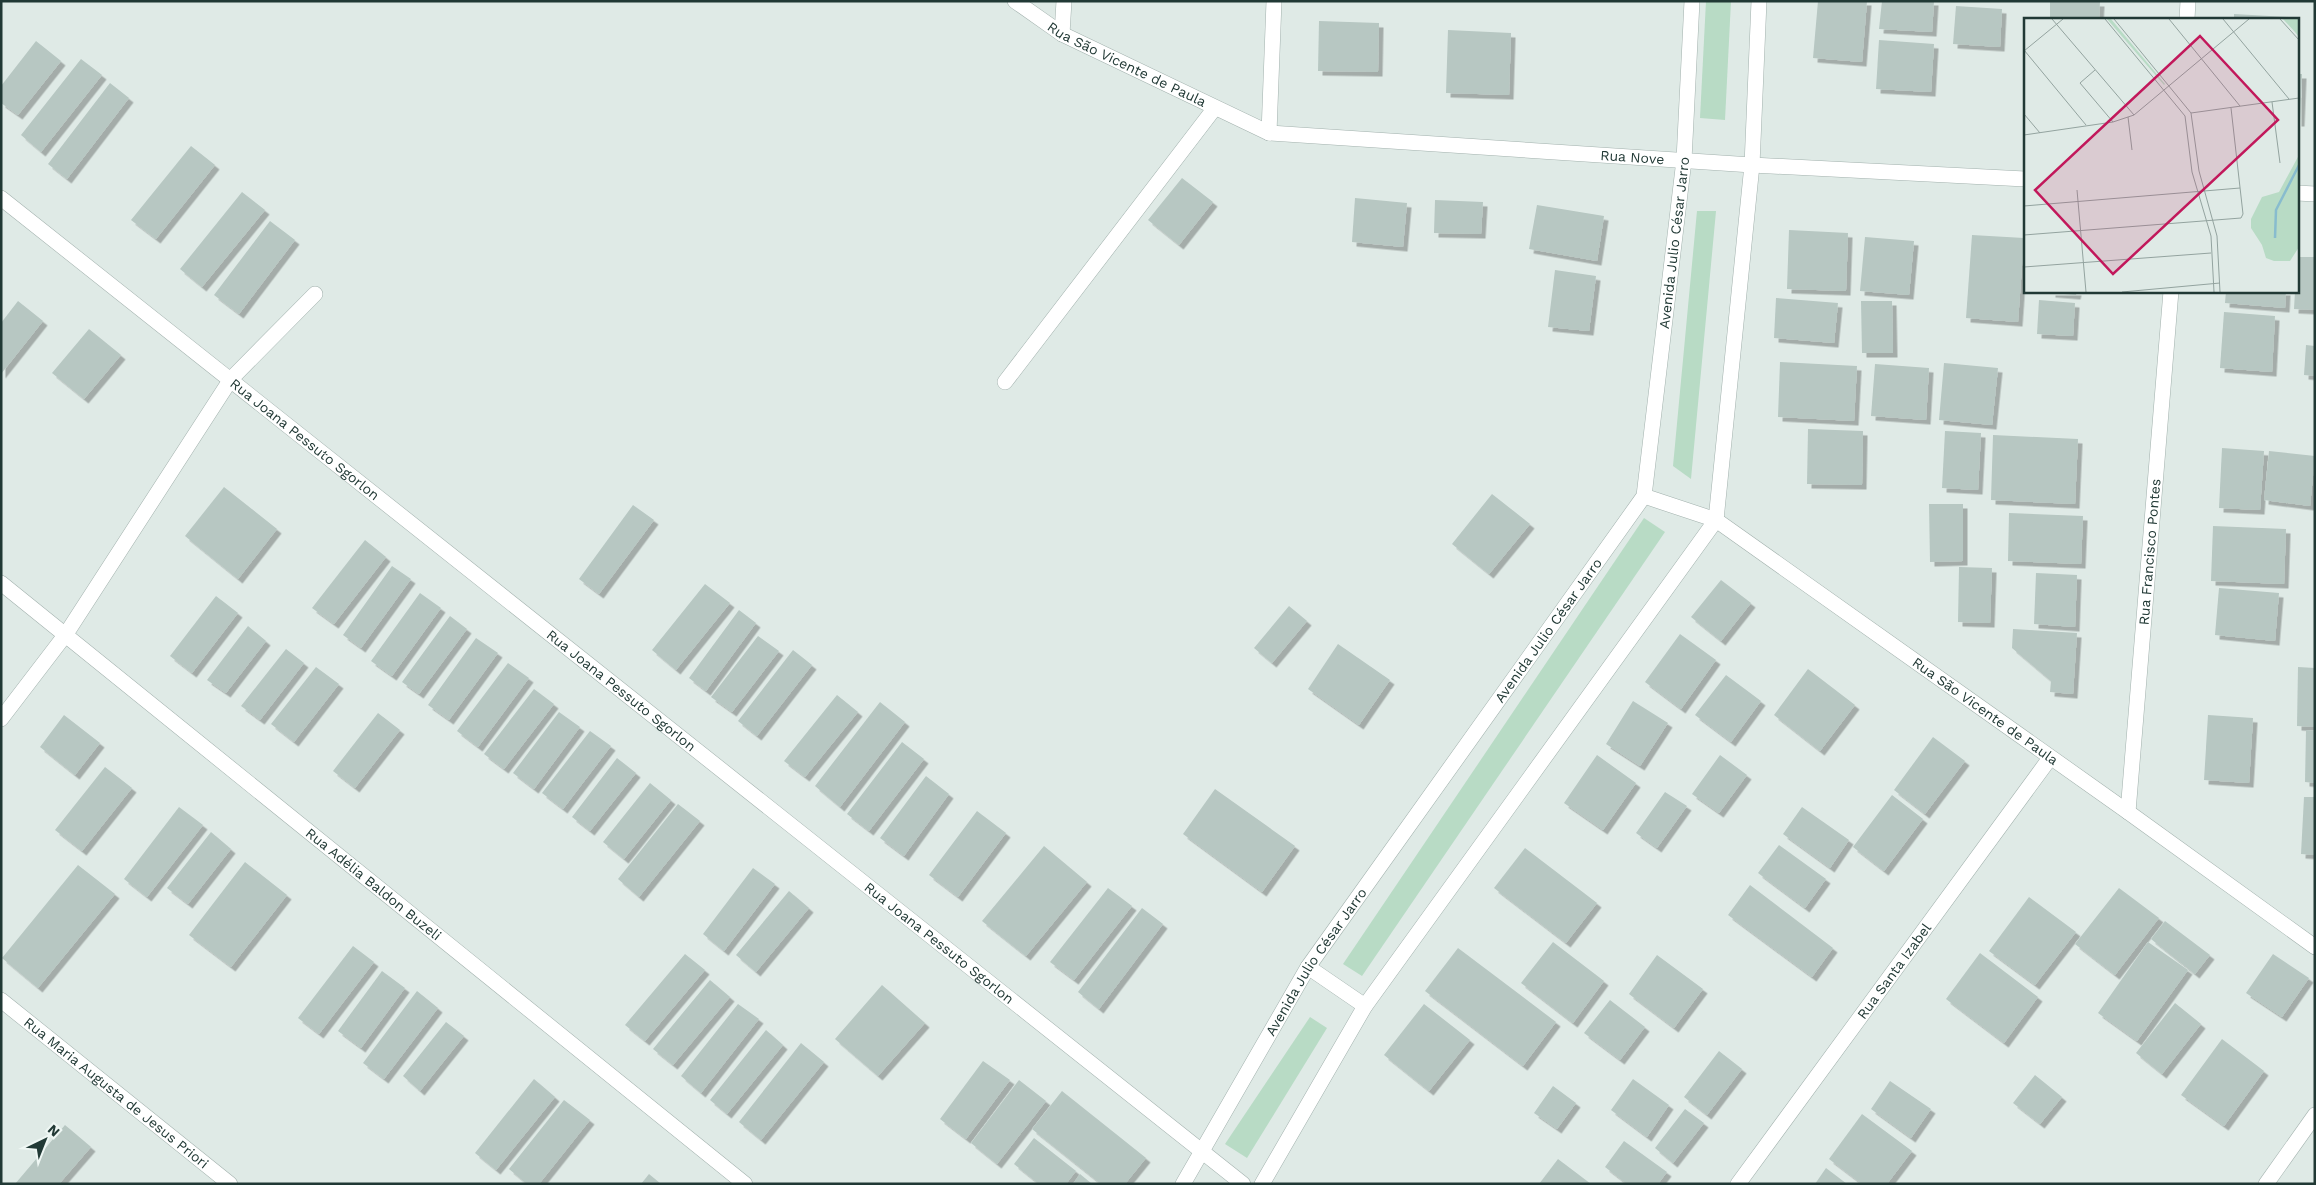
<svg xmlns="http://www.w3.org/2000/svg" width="2316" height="1185" font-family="'Work Sans',sans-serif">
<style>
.green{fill:#b8dbc5}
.building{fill:#b7c7c2;filter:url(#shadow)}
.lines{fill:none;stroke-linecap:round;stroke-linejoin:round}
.minor-casing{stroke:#a2b1ad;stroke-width:16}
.minor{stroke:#fff;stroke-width:15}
.labels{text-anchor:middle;stroke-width:4.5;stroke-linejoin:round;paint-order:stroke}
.street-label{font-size:14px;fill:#213935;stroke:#eff7f4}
.inset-river{fill:none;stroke:#88bcce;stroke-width:2.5}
.inset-road{fill:none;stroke:#93a39f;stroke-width:1}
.view{fill:#c2185b;fill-opacity:0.15;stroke:#c2185b;stroke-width:2.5}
.inset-edge{fill:none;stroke:#213935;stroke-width:2.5}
</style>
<defs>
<filter id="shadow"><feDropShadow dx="4.5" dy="4.5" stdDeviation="0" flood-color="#0004"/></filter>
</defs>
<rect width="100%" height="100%" fill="#dfeae6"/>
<g class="green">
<polygon points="1706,1 1731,1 1725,120 1700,118"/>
<polygon points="1697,211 1716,211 1691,479 1673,466"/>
<polygon points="1644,518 1665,532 1362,976 1343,964"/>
<polygon points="1310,1017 1327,1028 1247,1158 1225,1144"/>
</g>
<g class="building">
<polygon points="1818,1 1867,1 1862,62 1813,58"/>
<polygon points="1882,1 1934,1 1932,32 1879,29"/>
<polygon points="2050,1 2100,2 2099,19 2050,19"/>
<polygon points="1956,6 2002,9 2000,47 1953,44"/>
<polygon points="2234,14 2289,17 2289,19 2234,19"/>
<polygon points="1319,21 1379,23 1378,72 1318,71"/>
<polygon points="1448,30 1511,33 1509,95 1446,93"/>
<polygon points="1879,40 1934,44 1931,92 1876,89"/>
<polygon points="36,41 61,61 18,115 1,103 1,86"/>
<polygon points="81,59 102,75 41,152 21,135"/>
<polygon points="2297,74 2302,74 2300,122 2297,122"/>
<polygon points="110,83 129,98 67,179 48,164"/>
<polygon points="191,146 215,165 156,239 131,220"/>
<polygon points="1182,178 1213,202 1179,245 1148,220"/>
<polygon points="242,192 265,210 202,287 180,269"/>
<polygon points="1355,198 1407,203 1403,247 1352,242"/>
<polygon points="1435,200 1483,202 1481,234 1434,233"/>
<polygon points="1537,205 1604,216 1597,261 1529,249"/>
<polygon points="270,221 295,240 239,314 214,295"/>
<polygon points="1789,230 1848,233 1846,291 1787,289"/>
<polygon points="1972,235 2024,238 2018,322 1966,318"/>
<polygon points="1865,237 1914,241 1909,295 1860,291"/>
<polygon points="2297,257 2315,257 2315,310 2294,309 2295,291 2297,291"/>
<polygon points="1555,270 1596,276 1589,331 1548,327"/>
<polygon points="2051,291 2077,291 2076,295 2051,293"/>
<polygon points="2226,291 2286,291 2285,308 2225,303"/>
<polygon points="1776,298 1838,303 1834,343 1774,338"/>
<polygon points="2039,300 2075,303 2073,336 2037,334"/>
<polygon points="18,301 43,321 1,374 1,323"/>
<polygon points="1861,301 1892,301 1893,353 1862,353"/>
<polygon points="2224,312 2275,316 2272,372 2220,368"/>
<polygon points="89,329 121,355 84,399 52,373"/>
<polygon points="2306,345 2315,346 2315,376 2304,375"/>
<polygon points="1780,362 1857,366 1854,421 1778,417"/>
<polygon points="1944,363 1998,368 1992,425 1939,420"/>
<polygon points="1875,364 1929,368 1926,420 1871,416"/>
<polygon points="1808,429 1863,431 1862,485 1807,484"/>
<polygon points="1945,431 1981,433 1978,490 1942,488"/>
<polygon points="1993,435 2078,439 2075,504 1991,500"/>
<polygon points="2222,448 2264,451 2260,510 2219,508"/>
<polygon points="2269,451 2315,456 2310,506 2264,500"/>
<polygon points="224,487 277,529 238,579 185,536"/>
<polygon points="1492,494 1530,524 1489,574 1452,544"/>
<polygon points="1929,504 1963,504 1963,561 1930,562"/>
<polygon points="633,505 654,520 599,594 579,579"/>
<polygon points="2009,513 2083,516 2081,564 2008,561"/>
<polygon points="2213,526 2286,529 2284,584 2211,581"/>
<polygon points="365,540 386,557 334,624 312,608"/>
<polygon points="392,566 411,579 361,648 343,635"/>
<polygon points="1959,567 1992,568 1990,623 1958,622"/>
<polygon points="2036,573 2077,575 2075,627 2034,624"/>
<polygon points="1721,580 1751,603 1721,641 1691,617"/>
<polygon points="705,584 730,603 676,670 652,650"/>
<polygon points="2219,588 2279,593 2275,641 2215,635"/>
<polygon points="420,593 441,608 392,676 371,661"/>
<polygon points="216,596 238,613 192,673 170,656"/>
<polygon points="1289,606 1307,621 1272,663 1254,648"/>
<polygon points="739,610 756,623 706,691 689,678"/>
<polygon points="450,616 467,629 419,694 402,682"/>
<polygon points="248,626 266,641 226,693 207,680"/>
<polygon points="2013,629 2077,633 2073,694 2050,692 2051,681 2012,648"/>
<polygon points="1680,634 1716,660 1681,709 1645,682"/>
<polygon points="758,636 779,651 732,712 711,697"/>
<polygon points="476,638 498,653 449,720 428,705"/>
<polygon points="1338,644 1390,680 1359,725 1308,689"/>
<polygon points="286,649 304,663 260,720 241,706"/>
<polygon points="793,650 812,665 757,736 738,721"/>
<polygon points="508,663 529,678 478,747 457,731"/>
<polygon points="316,667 339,684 294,742 271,724"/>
<polygon points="2298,667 2315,668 2315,727 2297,726"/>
<polygon points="1808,669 1855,705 1820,751 1774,715"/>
<polygon points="1726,675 1761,701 1731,742 1695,715"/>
<polygon points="534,689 554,704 504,769 484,754"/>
<polygon points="837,695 858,712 805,777 784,761"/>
<polygon points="1633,701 1668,723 1640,766 1606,744"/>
<polygon points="880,702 905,722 840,807 815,786"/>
<polygon points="559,712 580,727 534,789 513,773"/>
<polygon points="378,713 400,730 355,788 333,771"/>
<polygon points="64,715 100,743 75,775 40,747"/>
<polygon points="2208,715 2253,718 2249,783 2204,780"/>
<polygon points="2306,730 2315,731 2315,783 2305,782"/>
<polygon points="590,731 611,746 563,809 542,793"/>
<polygon points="1933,737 1965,761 1925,814 1894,790"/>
<polygon points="902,742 924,759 869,831 847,814"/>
<polygon points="1597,755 1636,783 1603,830 1564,803"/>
<polygon points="1720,755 1747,775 1719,813 1692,794"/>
<polygon points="617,758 636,773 590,831 572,817"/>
<polygon points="105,767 132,788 82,851 55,830"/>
<polygon points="926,776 949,794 904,856 880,838"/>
<polygon points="650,783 671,800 624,859 603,842"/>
<polygon points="1215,789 1295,846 1262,892 1183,834"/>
<polygon points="1665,792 1687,806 1657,848 1636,833"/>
<polygon points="1892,795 1923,819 1884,871 1853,847"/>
<polygon points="2304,797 2315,797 2315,855 2301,854"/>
<polygon points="678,804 700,821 639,897 618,879"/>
<polygon points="179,807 203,825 147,897 124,879"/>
<polygon points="1802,807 1849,840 1830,868 1783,834"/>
<polygon points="977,811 1006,833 958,897 929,875"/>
<polygon points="211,832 231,849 188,904 167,888"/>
<polygon points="1779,845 1826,879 1805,908 1758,873"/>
<polygon points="1044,846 1087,882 1026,956 982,921"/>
<polygon points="1525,848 1597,903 1566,943 1494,888"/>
<polygon points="245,862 287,895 231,967 189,935"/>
<polygon points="78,865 115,894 38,988 2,958"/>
<polygon points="753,868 775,884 724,951 703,934"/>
<polygon points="1750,885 1833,948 1812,977 1728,915"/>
<polygon points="1108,888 1132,906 1074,980 1050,962"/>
<polygon points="2119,888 2159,918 2115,975 2075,944"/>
<polygon points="789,891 809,908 756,972 736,955"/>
<polygon points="2029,897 2076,932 2035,985 1989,951"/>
<polygon points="1142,908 1163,924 1099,1009 1078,992"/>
<polygon points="2165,921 2210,955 2195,974 2151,939"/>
<polygon points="1553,942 1604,981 1573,1023 1521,983"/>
<polygon points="2148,942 2188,970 2137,1041 2098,1013"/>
<polygon points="353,946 374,962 319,1034 298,1018"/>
<polygon points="1458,948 1556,1022 1523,1066 1425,991"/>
<polygon points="1980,953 2038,997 2004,1043 1946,999"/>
<polygon points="685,954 705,970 645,1041 625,1025"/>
<polygon points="2273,954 2309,978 2282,1017 2246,993"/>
<polygon points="1657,955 1703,989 1674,1028 1629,994"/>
<polygon points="382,971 405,988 361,1048 338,1031"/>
<polygon points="710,980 730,997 673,1065 653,1049"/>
<polygon points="882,985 925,1023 878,1076 835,1039"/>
<polygon points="417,991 438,1008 384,1079 363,1063"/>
<polygon points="1610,1000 1645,1027 1620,1060 1584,1033"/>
<polygon points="2175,1003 2201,1024 2162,1074 2136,1053"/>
<polygon points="738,1004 759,1019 701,1093 681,1076"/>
<polygon points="1424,1004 1470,1040 1429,1091 1384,1055"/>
<polygon points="446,1022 464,1036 420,1091 403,1076"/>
<polygon points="766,1030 783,1045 727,1114 710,1100"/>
<polygon points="2222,1039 2264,1071 2224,1126 2181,1095"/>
<polygon points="801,1043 824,1062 761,1140 739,1122"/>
<polygon points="1719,1051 1742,1069 1707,1115 1684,1097"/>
<polygon points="983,1061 1010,1080 966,1139 940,1119"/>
<polygon points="2035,1075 2062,1097 2040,1124 2013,1103"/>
<polygon points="534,1079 555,1097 496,1170 475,1153"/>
<polygon points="1633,1079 1669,1105 1647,1137 1611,1110"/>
<polygon points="1019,1080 1046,1101 997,1164 971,1143"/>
<polygon points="1890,1081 1931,1109 1911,1138 1871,1109"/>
<polygon points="1553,1086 1576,1103 1557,1129 1534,1113"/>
<polygon points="1062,1091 1146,1158 1125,1184 1101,1184 1032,1129"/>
<polygon points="564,1100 590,1120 539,1184 527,1184 509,1169"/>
<polygon points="1685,1109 1704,1123 1673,1163 1655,1148"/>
<polygon points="1862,1114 1912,1151 1887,1184 1862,1184 1829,1159"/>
<polygon points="65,1125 91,1147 59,1184 15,1184"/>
<polygon points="1034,1138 1076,1171 1066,1184 1039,1184 1014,1164"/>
<polygon points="1624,1141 1667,1172 1658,1184 1627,1184 1605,1167"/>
<polygon points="1558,1159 1591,1184 1539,1184"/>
<polygon points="1826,1168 1847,1184 1815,1184"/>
<polygon points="649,1174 661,1184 641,1184"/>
<polygon points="1080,1174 1092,1184 1073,1184"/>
</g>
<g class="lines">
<defs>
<g id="minor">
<path id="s1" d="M 1015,1 L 1062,34 L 1269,133 L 1752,165 L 2025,179"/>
<polyline points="2187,19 2188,1"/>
<polyline points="1062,34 1064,1"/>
<polyline points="1269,133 1274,1"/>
<polyline points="2297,193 2315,194"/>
<path id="s2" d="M 1,198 L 1243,1184"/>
<polyline points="1005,382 1214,109"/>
<path id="s3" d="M 1644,496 L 1716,520 L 2128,812 L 2315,947"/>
<path id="s4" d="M 1,583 L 745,1184"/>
<polyline points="1,719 66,634 231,379 315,294"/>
<path id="s5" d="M 2128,812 L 2171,291"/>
<polyline points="1308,967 1365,1006"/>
<path id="s6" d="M 1,1000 L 230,1184"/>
<path id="s7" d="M 1183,1184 L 1308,967 L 1644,496 L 1684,160 L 1692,1"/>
<polyline points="1262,1184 1365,1006 1716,520 1752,165 1759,1"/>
<path id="s8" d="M 1738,1184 L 2050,758"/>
<polyline points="2266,1184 2315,1115"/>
</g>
</defs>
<use href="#minor" class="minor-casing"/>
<use href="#minor" class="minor"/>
</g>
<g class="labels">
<g class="street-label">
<text dy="5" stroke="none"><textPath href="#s1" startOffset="129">Rua São Vicente de Paula</textPath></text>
<text dy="5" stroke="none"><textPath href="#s1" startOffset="651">Rua Nove</textPath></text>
<text dy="5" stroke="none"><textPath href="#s7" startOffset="1084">Avenida Julio César Jarro</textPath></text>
<text dy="5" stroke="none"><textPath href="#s2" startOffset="388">Rua Joana Pessuto Sgorlon</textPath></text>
<text dy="5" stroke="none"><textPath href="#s5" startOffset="261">Rua Francisco Pontes</textPath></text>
<text dy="5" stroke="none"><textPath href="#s7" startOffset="664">Avenida Julio César Jarro</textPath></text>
<text dy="5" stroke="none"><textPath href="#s2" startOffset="792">Rua Joana Pessuto Sgorlon</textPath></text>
<text dy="5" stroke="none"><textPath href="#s3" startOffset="406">Rua São Vicente de Paula</textPath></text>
<text dy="5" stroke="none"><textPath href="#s4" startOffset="479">Rua Adélia Baldon Buzeli</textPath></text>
<text dy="5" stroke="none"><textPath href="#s2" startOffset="1198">Rua Joana Pessuto Sgorlon</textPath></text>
<text dy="5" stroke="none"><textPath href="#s7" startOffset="259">Avenida Julio César Jarro</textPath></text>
<text dy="5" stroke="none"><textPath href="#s8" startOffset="264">Rua Santa Izabel</textPath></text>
<text dy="5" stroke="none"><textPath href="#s6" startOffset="148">Rua Maria Augusta de Jesus Priori</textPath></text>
</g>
</g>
<g transform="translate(2024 18)">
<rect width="275" height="275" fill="#dfeae6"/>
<path d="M 83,1 L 87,1 L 141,66 L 140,67 ZM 259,1 L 275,1 L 275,19 L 271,14 ZM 275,137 L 275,229 L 266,243 L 250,243 L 242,240 L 238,227 L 227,210 L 227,201 L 238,179 L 255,174 Z" fill="#b8dbc5"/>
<path class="inset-river" d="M 251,220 L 252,192 L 275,147"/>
<path class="inset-road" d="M 28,1 L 110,97M 81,1 L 161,98 L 168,154 L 187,218 L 190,274M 90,1 L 167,95 L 175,153 L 193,218 L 196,274M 145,1 L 216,88M 199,1 L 265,81M 256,1 L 275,22M 0,32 L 62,107M 0,33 L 39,1M 71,52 L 56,65 L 89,104M 248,84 L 256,145M 167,95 L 275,80M 0,96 L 16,115M 104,99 L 108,132M 0,117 L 89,104 L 110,97 L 225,1M 53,172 L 62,274M 0,188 L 216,170M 0,217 L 217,200 L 219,196 L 207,90M 0,249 L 187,235M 98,274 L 196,265"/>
<path class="view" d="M 176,18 L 254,102 L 89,256 L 11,172 Z"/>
<rect width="275" height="275" class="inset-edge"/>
</g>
<rect width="2316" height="1185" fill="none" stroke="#213935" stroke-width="5"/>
<g transform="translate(45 1140) rotate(43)" stroke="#eff7f4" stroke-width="4" paint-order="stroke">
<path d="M0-4L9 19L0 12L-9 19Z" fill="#213935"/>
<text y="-8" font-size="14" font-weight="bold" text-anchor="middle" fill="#213935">N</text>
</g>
</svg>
